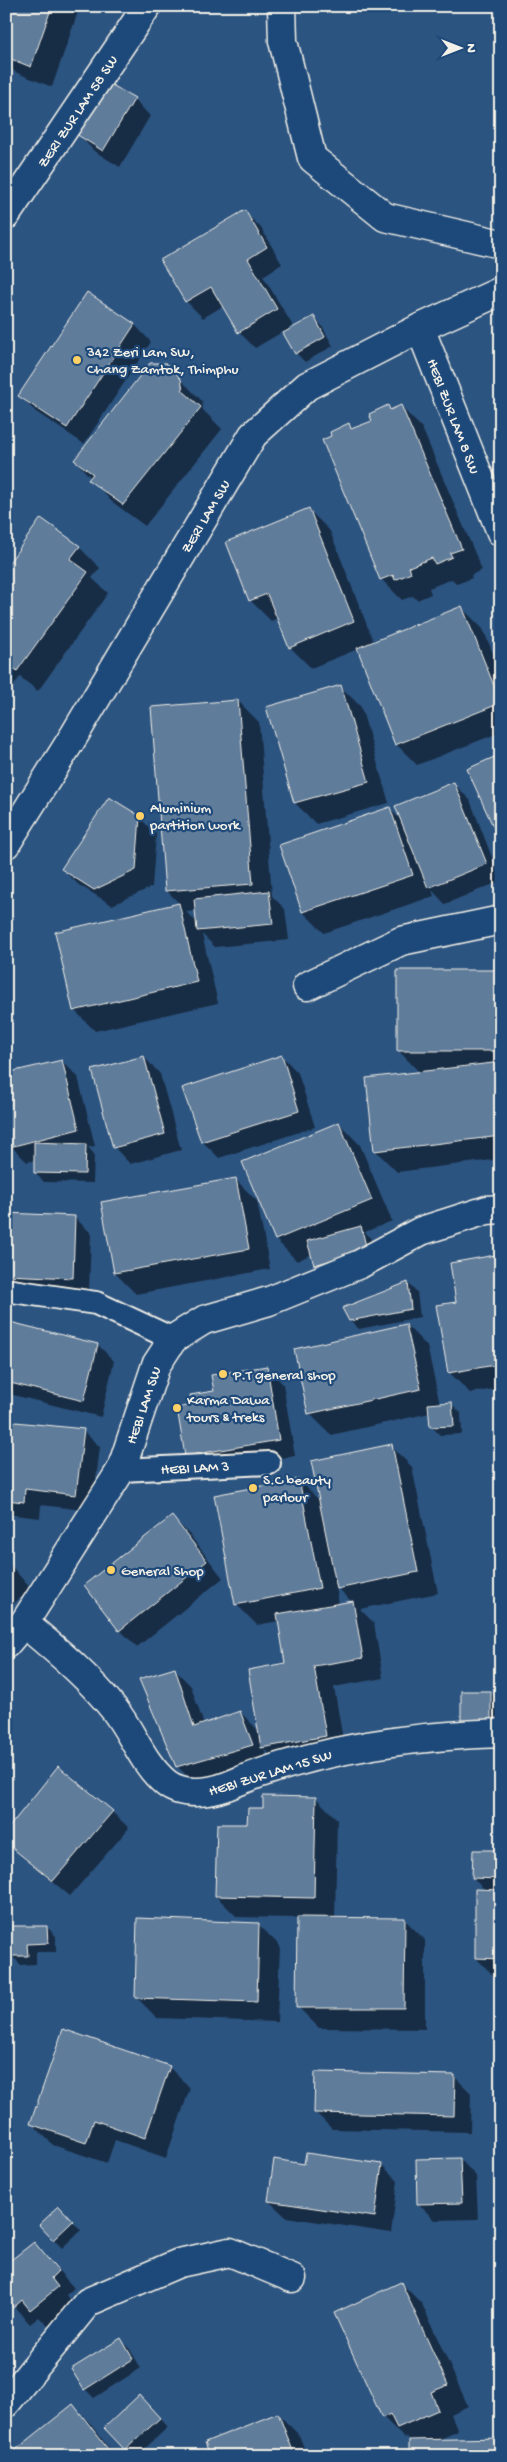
<svg xmlns="http://www.w3.org/2000/svg" width="507" height="2462" font-family="'Gochi Hand',sans-serif">
<style>
.shadow{fill:#0007;fill-rule:evenodd}
.building{fill:#5e7b9a;stroke:#f4f1e8}
.lines{fill:none;stroke-linecap:round;stroke-linejoin:round}
.lane-casing{stroke:#f4f1e8;stroke-width:26}
.street-casing{stroke:#f4f1e8;stroke-width:31}
.secondary-casing{stroke:#f4f1e8;stroke-width:31}
.lane{stroke:#1f4a7a;stroke-width:22}
.street{stroke:#1f4a7a;stroke-width:28}
.secondary{stroke:#1f4a7a;stroke-width:28}
.poi-dot{fill:#ffd166;stroke:#1f4a7a;stroke-width:2}
.labels{text-anchor:middle;stroke-width:4.5;stroke-linejoin:round;paint-order:stroke}
.street-label{font-size:15px;fill:#f4f1e8;stroke:#1f4a7a}
.poi-label{font-size:15px;fill:#f4f1e8;stroke:#1f4a7a;text-anchor:start}
</style>
<rect width="100%" height="100%" fill="#2c5481"/>
<filter id="ink" filterUnits="userSpaceOnUse"><feTurbulence type="fractalNoise" baseFrequency=".02" numOctaves="2"/><feDisplacementMap in="SourceGraphic" scale="10" xChannelSelector="R" yChannelSelector="G"/><feConvolveMatrix kernelMatrix="1 2 1 2 8 2 1 2 1" color-interpolation-filters="sRGB"/></filter>
<g filter="url(#ink)">
<g class="shadow">
<polygon points="9,6 80,6 52,87 15,72 6,63 6,15"/>
<polygon points="134,99 150,116 120,167 94,151 78,134"/>
<polygon points="245,212 261,228 282,264 263,276 293,326 288,329 289,331 314,317 322,326 333,346 305,362 296,353 284,331 255,348 239,332 223,306 203,318 186,301"/>
<polygon points="87,294 135,325 151,342 84,444 36,412 20,396"/>
<polygon points="165,364 202,401 203,410 222,429 145,526 111,501 75,460"/>
<polygon points="388,407 392,411 401,407 422,428 482,570 471,575 472,578 457,584 452,579 429,588 431,594 417,600 413,596 402,600 381,579 333,437 348,425 354,430 373,422"/>
<polygon points="309,510 330,531 374,643 462,608 483,629 501,673 501,732 417,765 396,744 358,649 311,668 290,647 278,618 271,621 250,600"/>
<polygon points="79,547 100,568 92,578 108,593 38,691 20,677 8,693 6,692 6,569"/>
<polygon points="340,686 361,707 389,803 316,824 295,803"/>
<path d="M 238,701 L 259,722 L 272,896 L 285,909 L 289,940 L 215,947 L 202,934 L 218,1003 L 95,1031 L 74,1010 L 56,933 L 180,904 L 166,890 ZM 196,911 L 198,923 L 186,912 Z"/>
<polygon points="453,783 470,800 501,881 445,904 432,890 434,896 324,933 303,912 281,846 390,809 402,821"/>
<polygon points="139,817 156,834 152,887 112,905 79,885 62,869"/>
<polygon points="501,971 501,1159 397,1172 376,1151 367,1079 420,1073 398,1050"/>
<polygon points="282,1056 298,1073 315,1127 219,1158 202,1141"/>
<polygon points="144,1057 160,1074 181,1150 130,1164 114,1147"/>
<polygon points="62,1061 78,1077 95,1146 88,1147 94,1154 93,1183 44,1182 35,1173 35,1160 27,1162 11,1146"/>
<polygon points="339,1123 360,1145 392,1221 365,1232 370,1237 375,1259 324,1273 315,1264 312,1254 297,1261 276,1240"/>
<polygon points="236,1180 257,1201 270,1269 136,1294 115,1273"/>
<polygon points="6,1215 74,1217 91,1233 89,1293 21,1291 6,1277"/>
<polygon points="501,1255 501,1388 470,1393 449,1372 457,1303"/>
<polygon points="408,1283 417,1292 420,1317 359,1329 350,1320"/>
<polygon points="6,1322 98,1345 114,1361 101,1417 9,1394 6,1391"/>
<polygon points="406,1325 427,1346 440,1404 452,1404 461,1413 462,1434 440,1435 431,1426 430,1413 331,1435 310,1414 295,1350"/>
<polygon points="266,1367 283,1384 295,1456 203,1472 186,1456 193,1406 216,1392"/>
<polygon points="6,1422 83,1431 100,1447 92,1511 41,1505 40,1518 6,1514"/>
<path d="M 391,1446 L 412,1467 L 438,1593 L 360,1609 L 374,1623 L 383,1678 L 334,1687 L 346,1757 L 284,1768 L 264,1749 L 269,1761 L 194,1783 L 178,1767 L 140,1679 L 175,1670 L 191,1686 L 204,1725 L 240,1712 L 257,1729 L 259,1736 L 286,1664 L 279,1621 L 257,1625 L 236,1604 L 299,1480 L 321,1502 ZM 336,1586 L 353,1603 L 339,1605 Z"/>
<polygon points="172,1517 189,1534 223,1578 137,1647 120,1630 85,1586"/>
<polygon points="6,1560 31,1589 6,1610"/>
<polygon points="490,1692 499,1701 499,1731 471,1731"/>
<polygon points="316,1798 337,1819 335,1919 404,1919 425,1940 425,2029 319,2028 298,2007 298,1918 237,1917 216,1896 248,1826 265,1810"/>
<polygon points="112,1812 129,1828 70,1896 6,1843"/>
<polygon points="501,1852 501,1979 497,1979 476,1958 486,1891 473,1878"/>
<polygon points="259,1925 280,1946 277,2022 157,2018 136,1997"/>
<polygon points="47,1927 56,1936 56,1952 36,1952 36,1964 21,1965 12,1956"/>
<polygon points="169,2067 190,2088 166,2158 115,2140 107,2163 53,2145 32,2124"/>
<polygon points="455,2077 471,2093 470,2132 332,2129 316,2113"/>
<polygon points="460,2159 476,2176 478,2219 434,2220 418,2203"/>
<polygon points="382,2165 398,2181 391,2233 286,2217 269,2201 305,2166"/>
<polygon points="59,2207 81,2230 62,2248 40,2225"/>
<polygon points="34,2243 74,2288 66,2295 73,2304 48,2326 39,2317 30,2324 6,2298"/>
<polygon points="401,2283 422,2304 468,2406 451,2414 458,2431 436,2441 412,2442 407,2437 404,2438 383,2417"/>
<polygon points="120,2339 129,2348 141,2368 94,2398 85,2389"/>
<polygon points="148,2405 168,2427 137,2456 133,2456 106,2428"/>
<polygon points="73,2406 89,2422 115,2456 10,2456"/>
<polygon points="278,2414 299,2435 307,2456 212,2456"/>
</g>
<g class="building">
<polygon points="8,6 52,6 31,67 6,57"/>
<polygon points="103,80 135,98 103,151 76,134"/>
<polygon points="245,210 267,247 248,259 277,309 238,333 211,287 185,302 160,260"/>
<polygon points="87,292 135,324 67,428 18,396"/>
<polygon points="314,316 325,337 295,354 283,333"/>
<polygon points="150,363 166,363 181,379 183,391 201,407 123,505 88,480 93,474 74,460"/>
<polygon points="388,405 390,410 401,405 462,549 450,553 452,557 435,564 432,558 409,567 411,573 395,580 393,575 380,580 322,440 331,436 330,432 349,423 351,429 372,421 369,414"/>
<polygon points="309,508 354,621 289,648 267,594 249,601 226,542"/>
<polygon points="41,518 80,546 70,559 88,572 17,671 6,663 6,567"/>
<polygon points="462,606 501,703 395,745 357,648"/>
<polygon points="341,685 369,782 294,803 266,707"/>
<polygon points="238,700 253,884 165,891 151,707"/>
<polygon points="501,754 501,844 467,769"/>
<polygon points="454,782 487,864 428,888 395,806"/>
<polygon points="109,797 140,816 136,870 94,890 61,869"/>
<polygon points="390,807 413,875 302,912 279,845"/>
<polygon points="269,891 273,924 197,931 194,899"/>
<polygon points="179,903 197,982 73,1011 55,932"/>
<rect x="397" y="970" width="104" height="81"/>
<polygon points="282,1055 299,1111 201,1142 182,1088"/>
<polygon points="144,1056 165,1134 113,1148 92,1070"/>
<polygon points="62,1060 79,1129 10,1147 6,1133 6,1073"/>
<polygon points="501,1062 501,1136 374,1151 366,1078"/>
<polygon points="339,1122 372,1200 275,1240 242,1162"/>
<polygon points="34,1142 86,1144 85,1174 34,1173"/>
<polygon points="236,1178 249,1249 114,1273 101,1202"/>
<polygon points="6,1213 75,1216 73,1278 6,1275"/>
<polygon points="361,1226 367,1250 314,1265 307,1241"/>
<polygon points="501,1254 501,1364 448,1373 436,1305 456,1302 450,1263"/>
<polygon points="408,1282 411,1309 349,1321 342,1308"/>
<polygon points="6,1321 98,1344 84,1401 6,1382"/>
<polygon points="406,1324 421,1389 308,1414 294,1349"/>
<polygon points="267,1366 279,1440 185,1456 177,1408 192,1405 190,1395 214,1391 211,1375"/>
<polygon points="452,1402 454,1426 430,1427 428,1404"/>
<polygon points="6,1421 84,1429 76,1495 25,1489 24,1502 6,1500"/>
<polygon points="392,1444 418,1572 337,1589 311,1461"/>
<polygon points="299,1479 320,1588 235,1605 214,1495"/>
<polygon points="172,1516 207,1561 119,1631 84,1585"/>
<polygon points="353,1601 363,1658 314,1666 326,1736 261,1748 248,1670 285,1663 277,1614"/>
<polygon points="175,1668 194,1727 240,1711 253,1745 176,1767 139,1679"/>
<rect x="461" y="1691" width="30" height="32"/>
<polygon points="58,1766 113,1811 53,1881 6,1843 6,1831"/>
<polygon points="263,1796 316,1797 314,1898 215,1896 217,1824 247,1824 248,1808 263,1808"/>
<polygon points="473,1850 501,1850 501,1879 472,1878"/>
<polygon points="475,1889 501,1890 501,1959 475,1958"/>
<polygon points="297,1917 405,1918 404,2008 296,2008"/>
<polygon points="137,1918 259,1923 257,2002 135,1998"/>
<polygon points="10,1926 47,1926 48,1943 27,1944 28,1956 11,1956"/>
<polygon points="63,2029 170,2066 145,2138 94,2120 86,2143 30,2124"/>
<polygon points="315,2072 455,2075 454,2116 314,2113"/>
<polygon points="306,2153 382,2164 375,2217 268,2201 274,2159 304,2164"/>
<polygon points="460,2158 462,2203 417,2204 416,2159"/>
<polygon points="59,2206 73,2221 53,2240 39,2225"/>
<polygon points="34,2242 58,2271 51,2278 58,2287 30,2310 22,2300 13,2308 6,2300 6,2264"/>
<polygon points="401,2282 448,2385 431,2392 438,2410 397,2428 390,2414 382,2418 334,2313"/>
<polygon points="121,2338 133,2359 84,2390 71,2369"/>
<polygon points="139,2395 160,2418 125,2450 104,2428"/>
<polygon points="73,2404 111,2453 107,2456 8,2456"/>
<polygon points="278,2413 295,2456 210,2456 205,2442"/>
<polygon points="501,2438 501,2456 409,2456 409,2440"/>
</g>
<g class="lines">
<defs>
<g id="lane">
<polyline points="6,1293 12,1291 96,1303 173,1339"/>
<polyline points="121,1470 269,1463"/>
</g>
<g id="street">
<polyline points="282,6 283,41 312,158 385,217 501,244"/>
<polyline points="6,215 147,6"/>
<polyline points="420,328 501,532"/>
<polyline points="307,986 401,941 501,920"/>
<path d="M 24,1623 C 56,1650 88,1676 114,1709 C 133,1733 142,1763 166,1783 C 182,1796 209,1793 227,1786 C 313,1749 408,1736 501,1733"/>
<polyline points="6,2403 88,2302 179,2263 230,2252 292,2278"/>
</g>
<g id="secondary">
<polyline points="6,844 75,734 253,435 307,386 420,328 501,291"/>
<polyline points="6,1644 24,1623 121,1470 156,1365 173,1339 204,1320 269,1301 360,1264 421,1231 487,1210 501,1209"/>
</g>
</defs>
<use href="#lane" class="lane-casing"/>
<use href="#street" class="street-casing"/>
<use href="#secondary" class="secondary-casing"/>
<use href="#lane" class="lane"/>
<use href="#street" class="street"/>
<use href="#secondary" class="secondary"/>
</g>
</g>
<g class="poi-dot">
<circle cx="77" cy="360" r="5"/>
<circle cx="140" cy="816" r="5"/>
<circle cx="223" cy="1374" r="5"/>
<circle cx="177" cy="1408" r="5"/>
<circle cx="253" cy="1488" r="5"/>
<circle cx="111" cy="1570" r="5"/>
</g>
<g class="labels">
<g class="street-label">
<text transform="translate(77 111) rotate(-56)" y="5">ZERI ZUR LAM 58 SW</text>
<text transform="translate(454 416) rotate(69)" y="5">HEBI ZUR LAM 8 SW</text>
<text transform="translate(205 516) rotate(-59)" y="5">ZERI LAM SW</text>
<text transform="translate(143 1405) rotate(-71)" y="5">HEBI LAM SW</text>
<text transform="translate(195 1467) rotate(-3)" y="5">HEBI LAM 3</text>
<text transform="translate(270 1772) rotate(-17)" y="5">HEBI ZUR LAM 15 SW</text>
</g>
<g class="poi-label">
<text x="87" y="356">342 Zeri Lam SW,<tspan x="87" dy="17">Chang Zamtok, Thimphu</tspan></text>
<text x="150" y="812">Aluminium<tspan x="150" dy="17">partition work</tspan></text>
<text x="233" y="1379">P.T general shop</text>
<text x="187" y="1404">Karma Dawa<tspan x="187" dy="17">tours &amp; treks</tspan></text>
<text x="263" y="1484">S.C beauty<tspan x="263" dy="17">parlour</tspan></text>
<text x="121" y="1575">General Shop</text>
</g>
</g>
<rect width="507" height="2462" fill="none" stroke="#1f4a7a" stroke-width="25"/>
<rect x="12" y="12" width="482" height="2437" fill="none" stroke="#f4f1e8" stroke-width="2" filter="url(#ink)"/>
<g transform="translate(460 48) rotate(90)" stroke="#1f4a7a" stroke-width="4" paint-order="stroke">
<path d="M0-4L9 19L0 12L-9 19Z" fill="#f4f1e8"/>
<text y="-8" font-size="14" font-weight="bold" text-anchor="middle" fill="#f4f1e8">N</text>
</g>
</svg>
